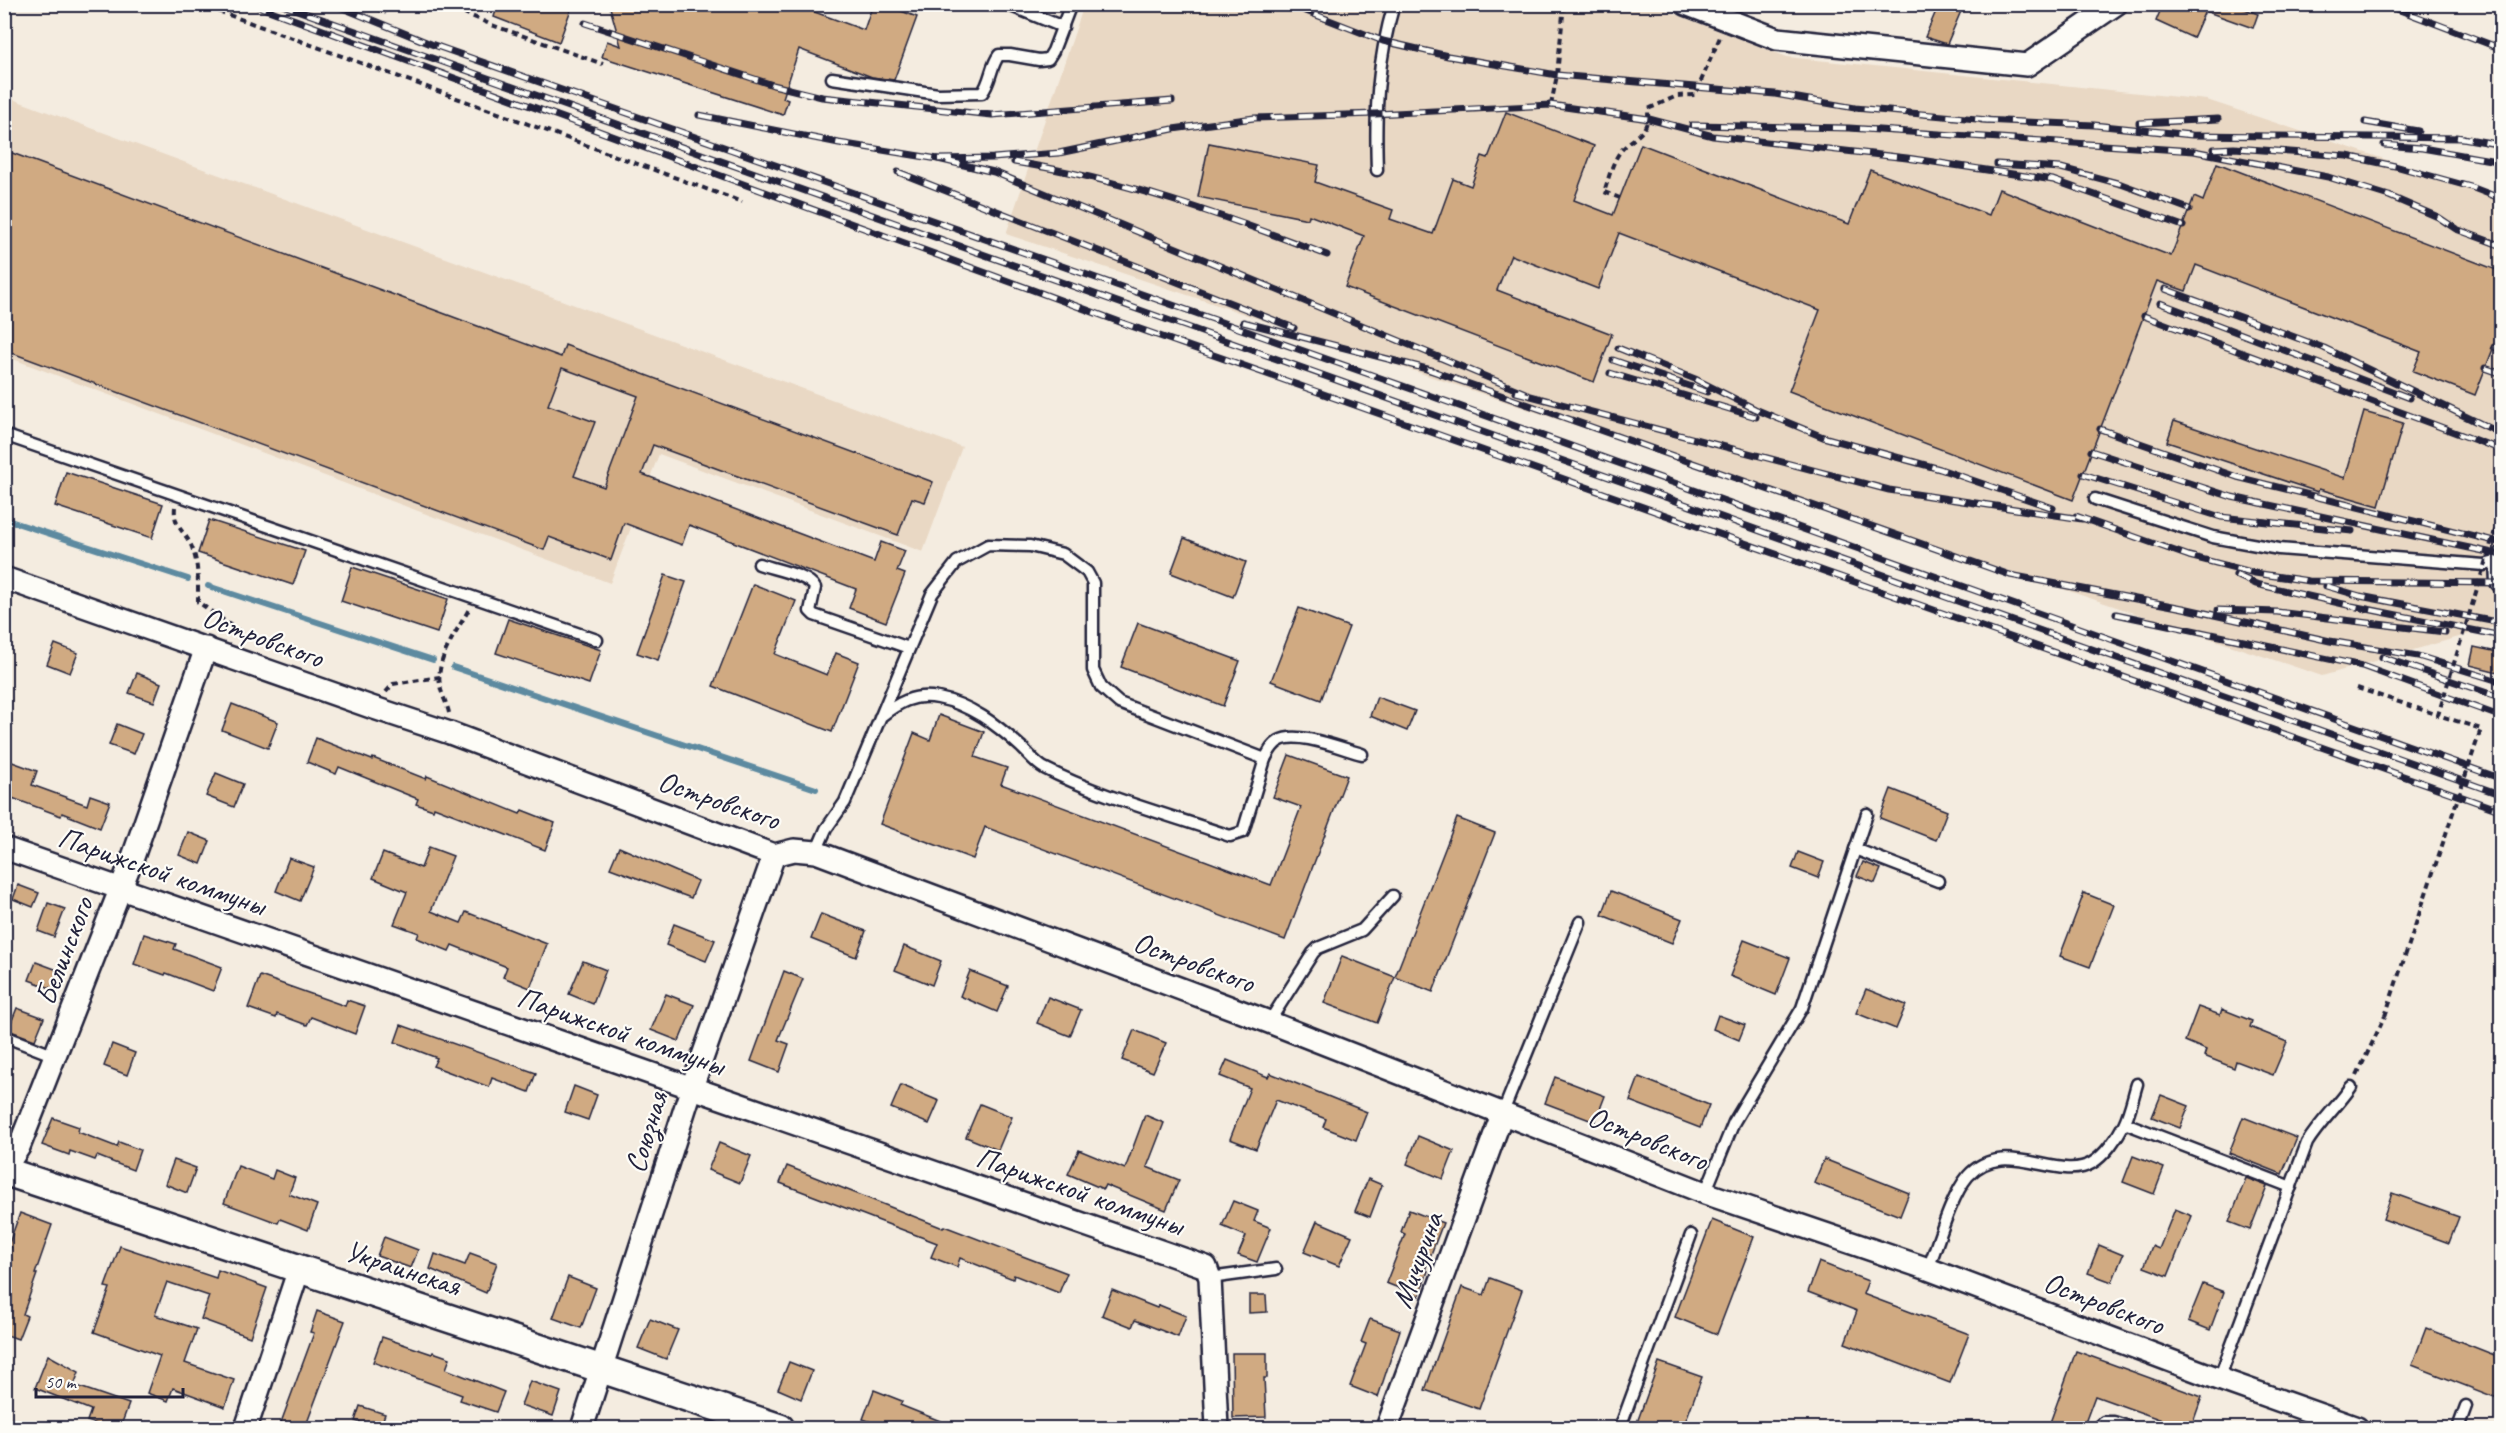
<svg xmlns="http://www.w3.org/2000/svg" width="2506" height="1433" font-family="Caveat,sans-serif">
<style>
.built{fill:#e9d8c4}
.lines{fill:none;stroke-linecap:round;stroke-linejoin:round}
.stream{stroke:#5d8aa0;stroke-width:6}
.building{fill:#d0aa82;stroke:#22223b;stroke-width:1.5;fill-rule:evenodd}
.service-casing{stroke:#22223b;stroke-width:15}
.minor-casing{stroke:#22223b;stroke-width:26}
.tertiary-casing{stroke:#22223b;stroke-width:32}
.path{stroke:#22223b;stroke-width:4;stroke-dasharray:6 4.5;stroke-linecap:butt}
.service{stroke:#fdfcf7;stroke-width:10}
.minor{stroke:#fdfcf7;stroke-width:21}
.tertiary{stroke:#fdfcf7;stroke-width:27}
.rail-casing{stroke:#22223b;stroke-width:7}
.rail{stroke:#fdfcf7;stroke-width:4.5;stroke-dasharray:14;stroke-linecap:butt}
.path-bridge{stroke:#22223b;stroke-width:4;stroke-dasharray:6 4.5;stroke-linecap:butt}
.labels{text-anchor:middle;stroke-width:4.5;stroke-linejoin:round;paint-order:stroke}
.street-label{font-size:30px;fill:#22223b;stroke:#fdfcf7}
</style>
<rect width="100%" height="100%" fill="#f4ece0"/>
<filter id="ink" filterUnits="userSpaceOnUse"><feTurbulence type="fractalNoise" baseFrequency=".0167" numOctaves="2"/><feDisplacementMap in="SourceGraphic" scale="12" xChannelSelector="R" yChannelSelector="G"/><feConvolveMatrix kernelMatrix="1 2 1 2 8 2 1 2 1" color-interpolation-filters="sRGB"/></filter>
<g filter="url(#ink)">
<g class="built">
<polygon points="1084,5 1652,5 1787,57 2207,100 2501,198 2501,625 2322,676 1006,234"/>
<polygon points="4,96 962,447 923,552 659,454 610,583 5,356"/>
</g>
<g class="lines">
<g class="stream">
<polyline points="4,519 188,579"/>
<polyline points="208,586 433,660"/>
<polyline points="453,667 816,789"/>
</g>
</g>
<g class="building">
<polygon points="498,4 573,4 559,42 494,17"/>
<polygon points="609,4 815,4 812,11 864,30 873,4 883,4 917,17 894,80 872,77 799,49 783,98 788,100 783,115 602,57 607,41 621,46"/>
<polygon points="1939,4 1964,4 1947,44 1925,37"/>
<polygon points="2163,4 2232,4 2258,14 2253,28 2205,11 2193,38 2156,21"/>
<polygon points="1506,112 1594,146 1574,200 1613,215 1641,144 1849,224 1870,170 1989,215 1999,189 2171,256 2194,197 2203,201 2217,163 2502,272 2502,326 2475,395 2413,371 2421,352 2196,265 2186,291 2157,281 2073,500 1789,391 1820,310 1619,233 1598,289 1511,255 1497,290 1612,334 1594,382 1345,287 1364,236 1309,215 1308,219 1198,197 1209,143 1319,165 1315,182 1393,210 1390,219 1433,234 1453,179 1471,186 1482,156 1488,158"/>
<path d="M 4,150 L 561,357 L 565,345 L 933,482 L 925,502 L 912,498 L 898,535 L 653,445 L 642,474 L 874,562 L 881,542 L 905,551 L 897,571 L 905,574 L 886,622 L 849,608 L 856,589 L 689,525 L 682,545 L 624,523 L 611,560 L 549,537 L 544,550 L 4,350 ZM 562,368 L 638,396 L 604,487 L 574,476 L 595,422 L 548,405 Z"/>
<polygon points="2364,412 2403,423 2379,506 2319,489 2318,492 2167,442 2174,421 2345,478"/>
<polygon points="66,472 163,504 152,538 55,506"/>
<polygon points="209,520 305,551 293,585 198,553"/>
<polygon points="1184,538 1246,562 1233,597 1171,573"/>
<polygon points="352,567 448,599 437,633 341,601"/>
<polygon points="665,575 686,582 658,660 637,653"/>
<polygon points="753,584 796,601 775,654 827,675 836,653 859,662 832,732 713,686"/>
<polygon points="1299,608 1349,627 1321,700 1271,681"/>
<polygon points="508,619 601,650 589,684 496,653"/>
<polygon points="1138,623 1240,661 1223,706 1121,667"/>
<polygon points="55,644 78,653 70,673 47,664"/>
<polygon points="2474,647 2502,653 2502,673 2470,665"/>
<polygon points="137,673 161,683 154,702 129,693"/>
<polygon points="1377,697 1415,711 1407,731 1370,716"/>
<polygon points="232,704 278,722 268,748 222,730"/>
<polygon points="939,715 984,732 975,757 1007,768 1001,784 1271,885 1301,807 1273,797 1289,755 1347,776 1285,940 985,827 973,859 880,824 914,733 930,740"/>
<polygon points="117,724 142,734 134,754 109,745"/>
<polygon points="316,738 372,760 373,758 426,779 427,776 520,814 522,810 555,823 545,850 434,807 433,810 416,804 418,799 339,767 336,774 307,762"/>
<polygon points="4,759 37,771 32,785 87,805 90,795 110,802 100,828 62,813 61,816 4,795"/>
<polygon points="216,773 243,784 234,807 206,796"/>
<polygon points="1891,789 1947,811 1936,840 1880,818"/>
<polygon points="1457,818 1495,833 1433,992 1395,977"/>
<polygon points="188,832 210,841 201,864 179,855"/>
<polygon points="429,847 453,856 431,911 461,923 466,912 547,944 530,988 503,977 507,967 452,945 449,951 417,938 419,933 394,924 407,892 373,878 383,853 421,868"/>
<polygon points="619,847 698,881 691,898 610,868"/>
<polygon points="1798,852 1824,862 1818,878 1792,868"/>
<polygon points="289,858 314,867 300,901 276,891"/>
<polygon points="1863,862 1881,869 1875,883 1857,876"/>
<polygon points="18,885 39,893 33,907 13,899"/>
<polygon points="1611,891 1682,919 1672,943 1602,915"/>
<polygon points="2084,893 2114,905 2090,967 2060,956"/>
<polygon points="48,903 65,909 54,937 38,931"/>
<polygon points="821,914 866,931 856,957 811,939"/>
<polygon points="674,924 715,940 706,961 666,945"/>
<polygon points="144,934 176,944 174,949 222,967 213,991 166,973 165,975 134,964"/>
<polygon points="1744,940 1790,958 1776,995 1730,976"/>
<polygon points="904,946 941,961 932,985 895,970"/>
<polygon points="1342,956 1395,977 1377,1023 1324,1003"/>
<polygon points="583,961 606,970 593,1004 569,994"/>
<polygon points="36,962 63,972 56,990 29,980"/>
<polygon points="784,971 803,979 778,1040 789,1044 779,1072 751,1061"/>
<polygon points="970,971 1008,986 997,1012 960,996"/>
<polygon points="260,976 345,1006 347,1000 365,1006 355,1034 311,1017 307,1025 277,1014 276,1018 248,1008"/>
<polygon points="1866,989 1906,1005 1896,1029 1856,1013"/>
<polygon points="666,994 694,1005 679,1041 651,1030"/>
<polygon points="1048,997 1081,1010 1070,1036 1037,1023"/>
<polygon points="2198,1007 2220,1015 2222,1009 2252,1021 2250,1027 2287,1042 2273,1075 2236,1061 2234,1068 2204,1056 2206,1050 2185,1041"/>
<polygon points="17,1008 44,1018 35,1040 8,1030"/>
<polygon points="1718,1015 1745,1025 1739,1040 1713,1029"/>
<polygon points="401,1025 536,1073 529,1092 492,1078 489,1087 433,1066 437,1058 395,1042"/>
<polygon points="1134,1030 1166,1043 1153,1072 1122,1060"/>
<polygon points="112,1044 135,1053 127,1075 104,1066"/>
<polygon points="1227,1060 1268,1077 1270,1073 1367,1112 1356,1140 1323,1127 1326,1119 1276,1100 1256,1149 1230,1139 1250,1088 1220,1076"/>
<polygon points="1555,1077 1605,1096 1595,1122 1545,1103"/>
<polygon points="1639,1077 1709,1105 1700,1128 1630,1101"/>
<polygon points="901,1085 939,1101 929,1124 891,1108"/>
<polygon points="574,1086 597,1095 588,1120 565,1112"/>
<polygon points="2161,1095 2189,1106 2180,1128 2152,1117"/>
<polygon points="980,1104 1012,1117 998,1150 966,1137"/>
<polygon points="1145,1115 1164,1123 1147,1167 1179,1180 1166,1210 1105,1185 1103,1189 1068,1174 1079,1150 1125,1169"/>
<polygon points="2243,1117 2297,1138 2282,1174 2229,1153"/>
<polygon points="53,1118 79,1127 78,1132 117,1147 119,1142 140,1150 133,1170 97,1156 95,1160 70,1151 69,1155 42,1145"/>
<polygon points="1418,1136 1454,1151 1443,1179 1407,1164"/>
<polygon points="719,1143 751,1156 740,1183 708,1170"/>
<polygon points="2133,1156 2164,1168 2154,1194 2123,1182"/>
<polygon points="1824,1159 1909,1193 1900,1216 1814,1183"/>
<polygon points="174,1160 196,1168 187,1193 165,1184"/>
<polygon points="238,1166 272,1179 275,1170 295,1178 289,1194 317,1205 308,1230 280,1219 278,1223 224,1203"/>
<polygon points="787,1166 943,1228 944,1226 1067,1273 1059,1293 1014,1275 1013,1279 960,1258 957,1267 931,1257 937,1243 780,1183"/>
<polygon points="2246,1178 2267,1186 2250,1230 2229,1222"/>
<polygon points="1368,1179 1382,1185 1370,1217 1355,1211"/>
<polygon points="2392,1193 2459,1217 2449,1243 2383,1219"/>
<polygon points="1233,1201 1258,1211 1254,1221 1271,1228 1257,1262 1238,1255 1246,1236 1222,1226"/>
<polygon points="2175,1209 2192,1216 2168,1276 2144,1267 2152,1246 2159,1249"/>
<polygon points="1409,1210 1443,1223 1425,1270 1428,1271 1419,1296 1386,1283 1405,1234 1401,1232"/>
<polygon points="20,1213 52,1225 35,1274 37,1274 23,1314 27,1316 18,1339 4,1334 4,1265 11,1247 8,1246"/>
<polygon points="1712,1220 1754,1237 1717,1334 1675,1317"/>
<polygon points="1317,1221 1352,1236 1339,1266 1304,1252"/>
<polygon points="384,1237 418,1250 411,1268 377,1256"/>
<polygon points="2099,1245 2123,1255 2112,1282 2088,1273"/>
<polygon points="120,1246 216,1278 218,1270 267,1288 250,1337 201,1319 209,1296 167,1282 155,1315 197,1329 185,1363 234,1380 225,1407 173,1388 168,1401 147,1393 160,1356 94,1332 110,1288 105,1287"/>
<polygon points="470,1253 497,1263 486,1293 430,1269 435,1254 465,1265"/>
<polygon points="1819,1262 1868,1281 1863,1294 1969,1334 1950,1383 1845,1343 1857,1311 1808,1292"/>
<polygon points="568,1277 596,1288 581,1328 553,1318"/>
<polygon points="1490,1278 1522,1290 1479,1409 1425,1390 1462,1287 1484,1295"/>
<polygon points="2203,1284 2224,1292 2210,1330 2188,1321"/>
<polygon points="1112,1290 1157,1308 1159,1305 1186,1316 1178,1337 1135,1320 1132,1327 1102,1315"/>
<polygon points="1249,1295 1266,1295 1267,1312 1249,1313"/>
<polygon points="317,1311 345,1321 305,1428 279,1428 314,1333 310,1332"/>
<polygon points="650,1319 678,1330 666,1359 638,1348"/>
<polygon points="1370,1319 1400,1330 1378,1397 1350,1386 1366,1344 1361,1342"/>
<polygon points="2426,1328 2502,1358 2502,1400 2412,1365"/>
<polygon points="382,1337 432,1354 433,1352 450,1358 446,1369 504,1392 496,1412 460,1400 462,1395 373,1362"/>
<polygon points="2076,1351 2202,1397 2191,1428 2184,1428 2095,1396 2083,1428 2048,1428"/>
<polygon points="1232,1353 1267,1353 1267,1378 1264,1378 1266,1417 1233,1418"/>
<polygon points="48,1355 79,1372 74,1385 129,1404 120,1428 110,1428 87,1421 91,1410 35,1388"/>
<polygon points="789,1362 812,1371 801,1399 778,1389"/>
<polygon points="1659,1362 1702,1377 1683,1428 1635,1428"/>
<polygon points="530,1381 561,1392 553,1416 521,1405"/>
<polygon points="874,1390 902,1401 900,1405 958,1428 888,1428 863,1419"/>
<polygon points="360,1406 385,1414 380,1428 355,1421"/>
</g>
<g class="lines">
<defs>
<g id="service">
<polyline points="1006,4 1063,27"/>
<path d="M 832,78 L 938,94 L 982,93 C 991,82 990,67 999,55 L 1010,55 L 1039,60 L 1048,59 L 1053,51 L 1071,4"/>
<path d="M 1377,170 C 1375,111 1377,62 1394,4"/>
<polyline points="4,435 597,640"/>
<polyline points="2095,499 2213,537 2279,549 2484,565 2495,562 2502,551"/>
<polyline points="2495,562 2496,583 2502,590"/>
<path d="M 759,564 C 773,569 809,575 815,588 L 810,611 L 814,615 L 909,648"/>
<path d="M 1265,759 C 1269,752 1272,745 1279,741 C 1297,730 1342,749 1362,754"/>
<polyline points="1855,849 1938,881"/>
<path d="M 816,852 L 826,829 L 845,802 L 932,594 L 957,562 L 988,545 L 1030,546 L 1063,554 L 1087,572 L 1093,583 L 1093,670 L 1101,687 L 1119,703 L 1265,759 L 1243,832 L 1230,836 C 1170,815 1100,797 1044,768 C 1035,763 1028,753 1020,746 C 997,725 970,704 938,698 C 914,693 898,703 880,717"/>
<polyline points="1269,1022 1313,953 1318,948 1362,930 1393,896"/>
<polyline points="4,1036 55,1056"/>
<polyline points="1503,1112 1580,922"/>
<polyline points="2125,1123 2291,1187"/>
<polyline points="1705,1193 1734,1122 1802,1008 1867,814"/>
<path d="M 1928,1269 C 1938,1243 1951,1196 1968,1176 C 2003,1136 2059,1183 2092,1163 C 2105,1155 2117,1138 2124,1124 C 2130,1112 2133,1097 2137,1084"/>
<polyline points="1210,1278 1276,1269"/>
<path d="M 2219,1379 L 2307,1143 C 2319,1123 2337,1107 2351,1087"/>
<polyline points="1620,1428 1691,1235"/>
<polyline points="2098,1428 2104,1422 2114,1422 2132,1428"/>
<polyline points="2458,1428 2466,1406"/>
</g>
<g id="minor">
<polyline points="1686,4 1777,39 2027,65 2116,4"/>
<polyline points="4,578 371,707 450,733 774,855 794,850 816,852 1269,1022 1705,1193 1928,1269 2219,1379 2357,1428"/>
<polyline points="4,848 1206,1267 1210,1278 1217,1428"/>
<polyline points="4,1170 19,1147 133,857 206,648"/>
<polyline points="246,1428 299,1269"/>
<polyline points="582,1428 692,1087 774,855"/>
<polyline points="1387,1428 1503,1112"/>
</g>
<polyline id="tertiary" points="4,1171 780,1428"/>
</defs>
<use href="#service" class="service-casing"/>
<use href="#minor" class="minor-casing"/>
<use href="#tertiary" class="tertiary-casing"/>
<g class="path">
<polyline points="199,4 742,202"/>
<polyline points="366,4 386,13"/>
<polyline points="444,4 492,25 603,64"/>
<polyline points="1551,105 1557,75 1564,4"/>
<path d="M 1620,198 L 1604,192 C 1608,181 1611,166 1618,155 C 1630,136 1650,137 1648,109 L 1677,96 L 1695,95 L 1720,37"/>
<path d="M 175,507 C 173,527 184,530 191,545 C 199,563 198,583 198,602 L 240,632 L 244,642"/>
<polyline points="2357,688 2438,715"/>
<polyline points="386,692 393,684 440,677"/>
<path d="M 449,713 C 447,703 441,694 440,685 C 435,659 458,630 469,609"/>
<polyline points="2357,1075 2385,1016"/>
</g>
<use href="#service" class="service"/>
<use href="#minor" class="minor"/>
<use href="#tertiary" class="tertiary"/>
<defs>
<g id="rail">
<polyline points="252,4 1120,322 2502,811"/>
<polyline points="280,4 2502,795"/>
<polyline points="333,4 431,44 1420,392 2502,779"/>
<polyline points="1288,4 1383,41 1448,56 1557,75 1775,94 1855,108 1988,120"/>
<polyline points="2384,4 2502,49"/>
<polyline points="585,23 773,85 822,97 992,115 1172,101"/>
<polyline points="699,115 839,143 938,159 994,172 1525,393"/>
<polyline points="1982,120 2094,125 2192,135 2464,138"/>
<polyline points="2365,122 2418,131"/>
<polyline points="2139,123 2218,119"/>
<polyline points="1692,125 1849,128 2194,151 2328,177 2389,196 2438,217 2456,229 2502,246"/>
<polyline points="2457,137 2502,145"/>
<polyline points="2384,145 2422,148 2502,162"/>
<polyline points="2214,149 2234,148 2347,156 2395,166 2471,187 2502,199"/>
<polyline points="938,159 993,158 1059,153 1173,129 1254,118 1375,114 1551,105 1649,119 1713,136 1907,158 2053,180 2183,226"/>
<path d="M 1014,162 C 1119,178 1228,217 1327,255"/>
<polyline points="1997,164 2061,168 2121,184 2189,209"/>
<polyline points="898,172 1294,328"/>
<polyline points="2165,289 2324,348 2502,434"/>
<polyline points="2160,303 2410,398"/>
<polyline points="2144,316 2502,450"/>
<polyline points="1243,322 1435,371"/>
<polyline points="2494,347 2502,350"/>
<polyline points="1618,348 1695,379 1755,409 1823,437 1940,469 2053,508"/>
<polyline points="1613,360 1707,392"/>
<polyline points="2485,368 2502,374"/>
<polyline points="1427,369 2010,575 2183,608 2330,641 2418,656 2502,682"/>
<polyline points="1610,373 1756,417"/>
<polyline points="1516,392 1889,490 2082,519"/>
<polyline points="2100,429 2237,477 2502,543"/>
<polyline points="2091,451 2232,497 2502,555"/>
<polyline points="2083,474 2221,517 2352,531"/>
<polyline points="2076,516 2189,556 2255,573 2309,581 2502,583"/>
<polyline points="2236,575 2256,584 2352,606 2502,636"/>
<polyline points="2326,586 2360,596 2502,623"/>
<polyline points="2218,610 2277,612 2445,632"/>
<polyline points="2116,614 2362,666 2502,717"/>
<polyline points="2382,657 2502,698"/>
</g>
</defs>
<use href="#rail" class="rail-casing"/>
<use href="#rail" class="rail"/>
<polyline class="path-bridge" points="2385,1016 2481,729 2438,715 2502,508"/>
</g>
</g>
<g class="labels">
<g class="street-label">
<text transform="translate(263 637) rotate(20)" y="10">Островского</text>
<text transform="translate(719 800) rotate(19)" y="10">Островского</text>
<text transform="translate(162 871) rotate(19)" y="10">Парижской коммуны</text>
<text transform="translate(64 951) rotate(-69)" y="10">Белинского</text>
<text transform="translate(1194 962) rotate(20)" y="10">Островского</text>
<text transform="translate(621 1031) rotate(19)" y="10">Парижской коммуны</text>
<text transform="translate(646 1132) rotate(-73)" y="10">Союзная</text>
<text transform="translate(1648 1138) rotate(22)" y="10">Островского</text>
<text transform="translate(1080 1191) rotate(19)" y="10">Парижской коммуны</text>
<text transform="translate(1417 1260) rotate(-70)" y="10">Мичурина</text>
<text transform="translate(403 1268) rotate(18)" y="10">Украинская</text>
<text transform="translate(2104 1303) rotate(21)" y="10">Островского</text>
</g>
</g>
<rect width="2506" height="1433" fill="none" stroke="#fdfcf7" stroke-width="24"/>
<rect x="12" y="12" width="2482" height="1409" fill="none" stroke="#22223b" stroke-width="2" filter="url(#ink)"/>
<path d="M36 1388v9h147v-9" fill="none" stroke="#22223b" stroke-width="3"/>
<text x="45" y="1388" font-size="18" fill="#22223b" stroke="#fdfcf7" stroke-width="4.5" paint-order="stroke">50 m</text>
</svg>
